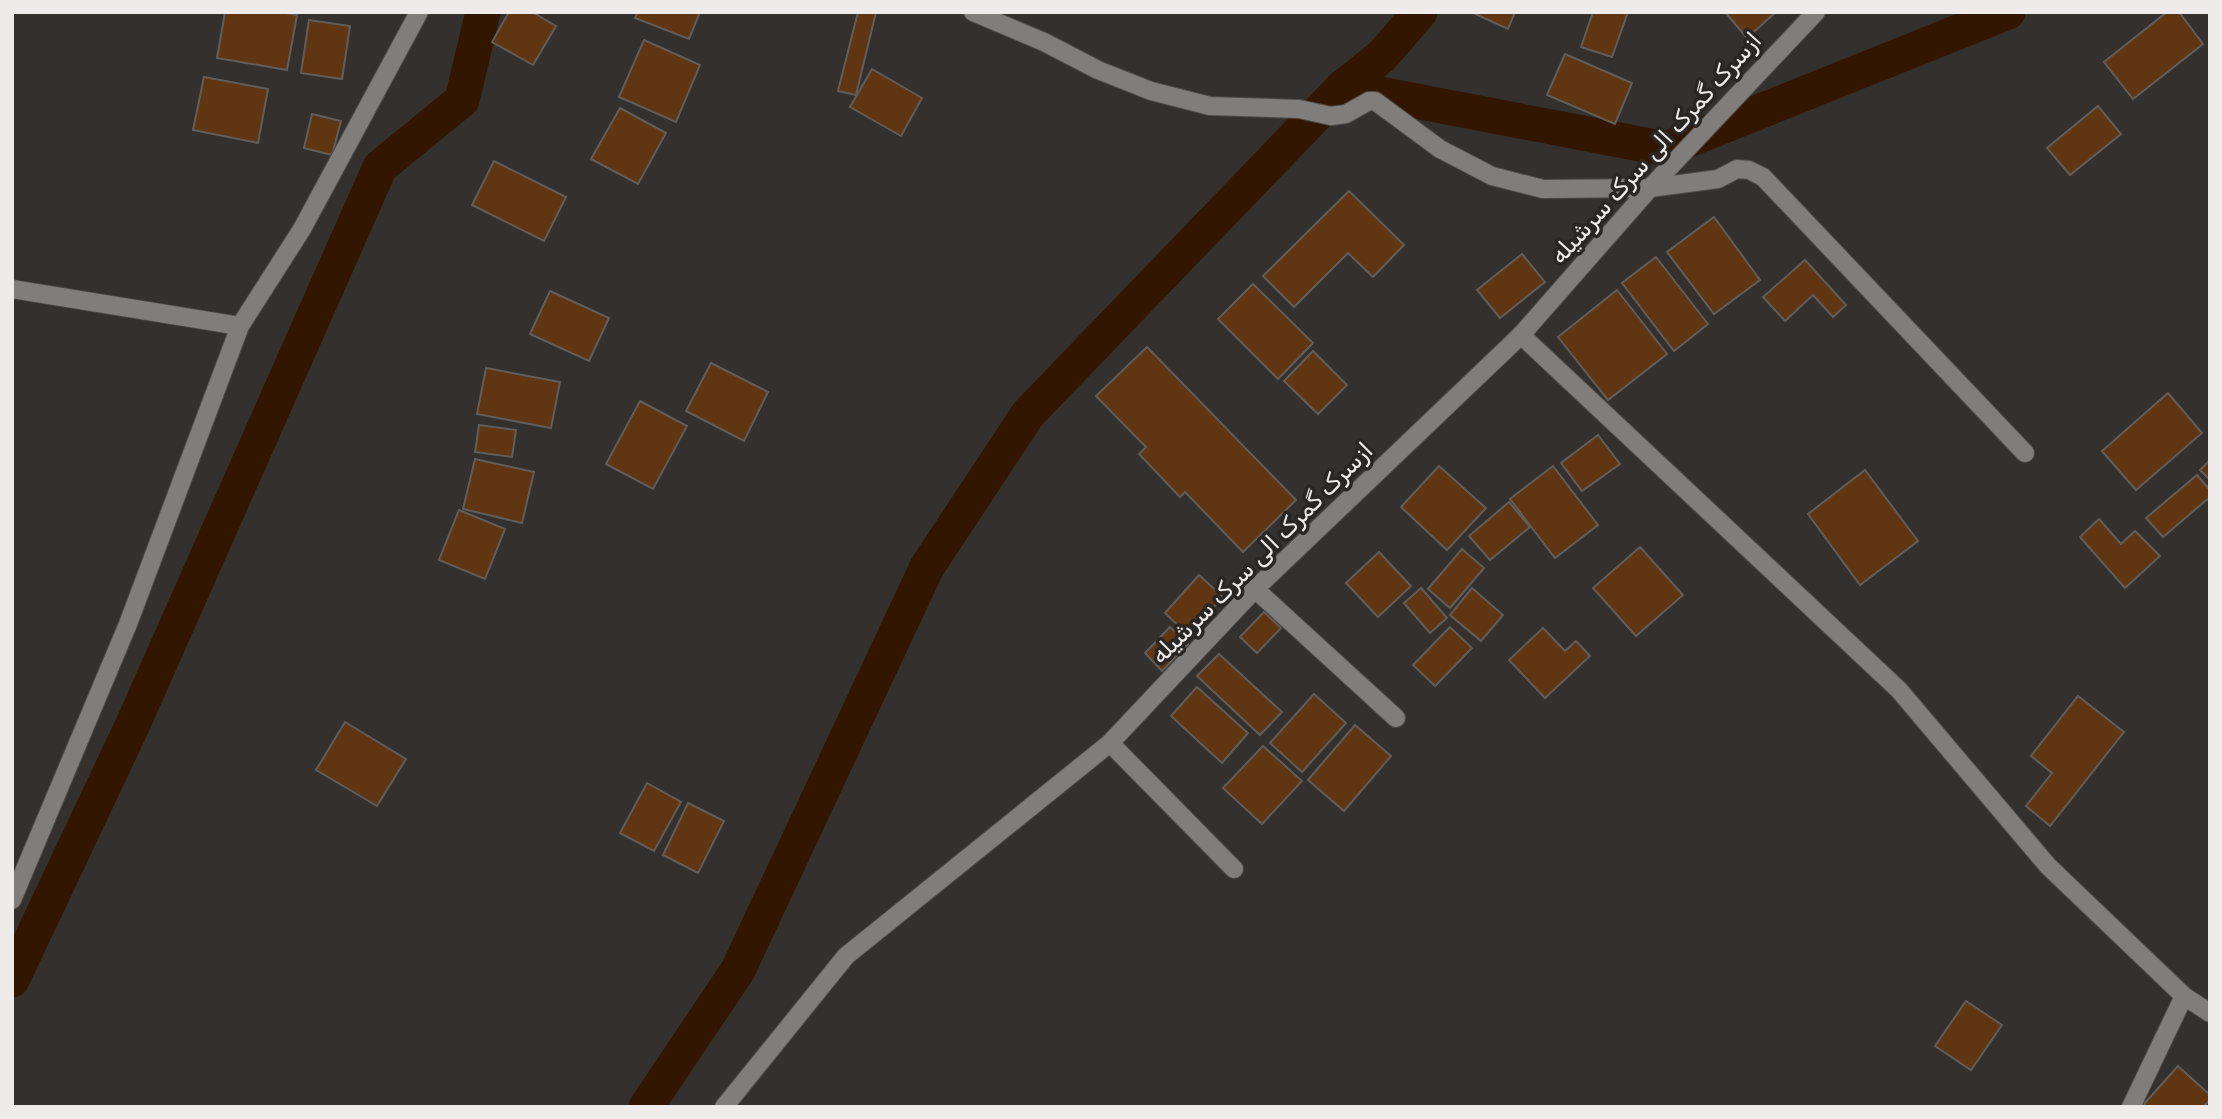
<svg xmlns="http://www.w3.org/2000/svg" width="2222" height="1119" font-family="Rubik,Cairo,sans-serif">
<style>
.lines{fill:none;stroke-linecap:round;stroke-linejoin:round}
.canal{stroke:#331600;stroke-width:35}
.building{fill:#603512;stroke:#615d5a;stroke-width:2}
.minor-casing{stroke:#4e4b48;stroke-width:20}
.tertiary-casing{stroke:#4e4b48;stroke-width:20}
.minor{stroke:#817d7a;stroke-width:18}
.tertiary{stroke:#817d7a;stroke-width:18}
.labels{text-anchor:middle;stroke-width:7;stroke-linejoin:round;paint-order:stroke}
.street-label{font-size:24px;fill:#eeebea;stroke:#292623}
</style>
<rect width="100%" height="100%" fill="#33302d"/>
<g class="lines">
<g class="canal">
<polyline points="1343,87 1382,56 1420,12"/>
<polyline points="12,980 133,724 380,167 462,100 483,12"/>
<polyline points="646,1107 738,970 927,567 1028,414 1343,87 1666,149 2008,12"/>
</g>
</g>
<g class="building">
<polygon points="225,12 280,12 297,15 287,70 217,58"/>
<polygon points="509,12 532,12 556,26 533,65 492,42"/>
<polygon points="638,12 700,12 689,39 635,18"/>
<polygon points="858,12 876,12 856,95 838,91"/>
<polygon points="1471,12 1515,12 1508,29"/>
<polygon points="1593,12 1628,12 1612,57 1581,47"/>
<polygon points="1725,12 1776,12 1747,38"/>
<polygon points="2167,12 2179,12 2203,44 2133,99 2104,62"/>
<polygon points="309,20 350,26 342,79 301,73"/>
<polygon points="644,40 700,65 676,122 619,97"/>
<polygon points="1565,54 1632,83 1615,124 1547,95"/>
<polygon points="872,69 922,98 901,136 850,107"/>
<polygon points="204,77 268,89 258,143 193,130"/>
<polygon points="2098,106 2121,134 2070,175 2047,148"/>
<polygon points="620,108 666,133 638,184 591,159"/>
<polygon points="312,114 341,121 332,155 304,148"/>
<polygon points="494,161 566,197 544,241 472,205"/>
<polygon points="1349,191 1404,245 1373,277 1348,253 1294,307 1263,276"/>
<polygon points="1714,217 1760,280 1714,314 1667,252"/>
<polygon points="1522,254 1545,282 1500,318 1477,290"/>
<polygon points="1656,257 1708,324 1674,351 1622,283"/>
<polygon points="1805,260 1846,305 1833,317 1813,295 1785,321 1763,297"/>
<polygon points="1253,284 1313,343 1278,379 1218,319"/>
<polygon points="1617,290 1667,354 1608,400 1558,337"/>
<polygon points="550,291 609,318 589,361 530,334"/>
<polygon points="1147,347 1296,500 1243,552 1185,492 1180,497 1139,454 1146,447 1096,396"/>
<polygon points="1313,351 1347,385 1318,414 1284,381"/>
<polygon points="711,363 768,392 744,441 686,411"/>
<polygon points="486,368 560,382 551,428 477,414"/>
<polygon points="2168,393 2202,433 2136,490 2102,451"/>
<polygon points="640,401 687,426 653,489 606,464"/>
<polygon points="479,425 516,430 512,457 475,452"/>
<polygon points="1598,435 1620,464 1582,491 1561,463"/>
<polygon points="475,459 534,472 522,523 463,509"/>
<polygon points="2210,460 2210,480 2200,470"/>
<polygon points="1439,466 1486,508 1447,550 1401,507"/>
<polygon points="1553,466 1598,525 1555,558 1510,499"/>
<polygon points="1865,470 1918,541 1860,585 1808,514"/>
<polygon points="2197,475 2210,490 2210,497 2163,537 2146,518"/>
<polygon points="1509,502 1530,527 1490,560 1469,536"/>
<polygon points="459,510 505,529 485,579 439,560"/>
<polygon points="2099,519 2121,544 2135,531 2160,556 2125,588 2080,537"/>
<polygon points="1640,547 1683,595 1636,636 1593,588"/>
<polygon points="1462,549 1484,568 1450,608 1428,589"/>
<polygon points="1379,552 1411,586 1378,617 1346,583"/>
<polygon points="1199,575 1223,597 1188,635 1165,613"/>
<polygon points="1421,588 1447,618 1430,633 1404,603"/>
<polygon points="1472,588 1503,615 1481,641 1450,615"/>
<polygon points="1264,612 1281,628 1257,653 1240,637"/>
<polygon points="1170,627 1188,644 1162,671 1145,653"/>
<polygon points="1450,627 1472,648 1435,686 1413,665"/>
<polygon points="1543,628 1565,651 1576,641 1590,656 1545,698 1509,660"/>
<polygon points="1219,654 1282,712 1260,735 1197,676"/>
<polygon points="1197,687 1248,733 1222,763 1171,716"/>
<polygon points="1314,694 1346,723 1302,772 1270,743"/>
<polygon points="2078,696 2124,732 2050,826 2026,806 2052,773 2031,756"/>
<polygon points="345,722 406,759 377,806 316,770"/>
<polygon points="1355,725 1391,756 1344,811 1308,780"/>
<polygon points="1263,746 1302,781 1262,824 1223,788"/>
<polygon points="647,783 681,802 654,851 620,833"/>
<polygon points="688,803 724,821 698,873 663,855"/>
<polygon points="1966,1001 2002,1025 1971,1070 1935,1046"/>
<polygon points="2178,1066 2210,1095 2210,1100 2203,1107 2147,1107 2144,1104"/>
</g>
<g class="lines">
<defs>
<g id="minor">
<polyline points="973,12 1044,42 1098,70 1151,91 1210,106 1299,109 1331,116 1346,114 1369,101 1375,101 1440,149 1492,176 1543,189 1650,188 1718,179 1737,169 1749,170 1763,177 2025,453"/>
<polyline points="12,289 240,326"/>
<polyline points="1521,335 1899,690 2048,866 2184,996 2210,1013"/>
<polyline points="1255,589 1396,718"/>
<polyline points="1110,743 1234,869"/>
<polyline points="12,900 128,624 240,326 302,229 419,12"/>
<polyline points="2131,1107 2184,996"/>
</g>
<polyline id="tertiary" points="724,1107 846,956 1110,743 1255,589 1521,335 1650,188 1816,12"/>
</defs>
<use href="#minor" class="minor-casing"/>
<use href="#tertiary" class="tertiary-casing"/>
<use href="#minor" class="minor"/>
<use href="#tertiary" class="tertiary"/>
</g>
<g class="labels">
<g class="street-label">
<text transform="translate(1656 148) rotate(-48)" y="8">ازسرک گمرک الی سرک سرشیله</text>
<text transform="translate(1262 553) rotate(-45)" y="8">ازسرک گمرک الی سرک سرشیله</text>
</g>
</g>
<rect width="2222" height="1119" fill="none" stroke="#eeebea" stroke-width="28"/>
</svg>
